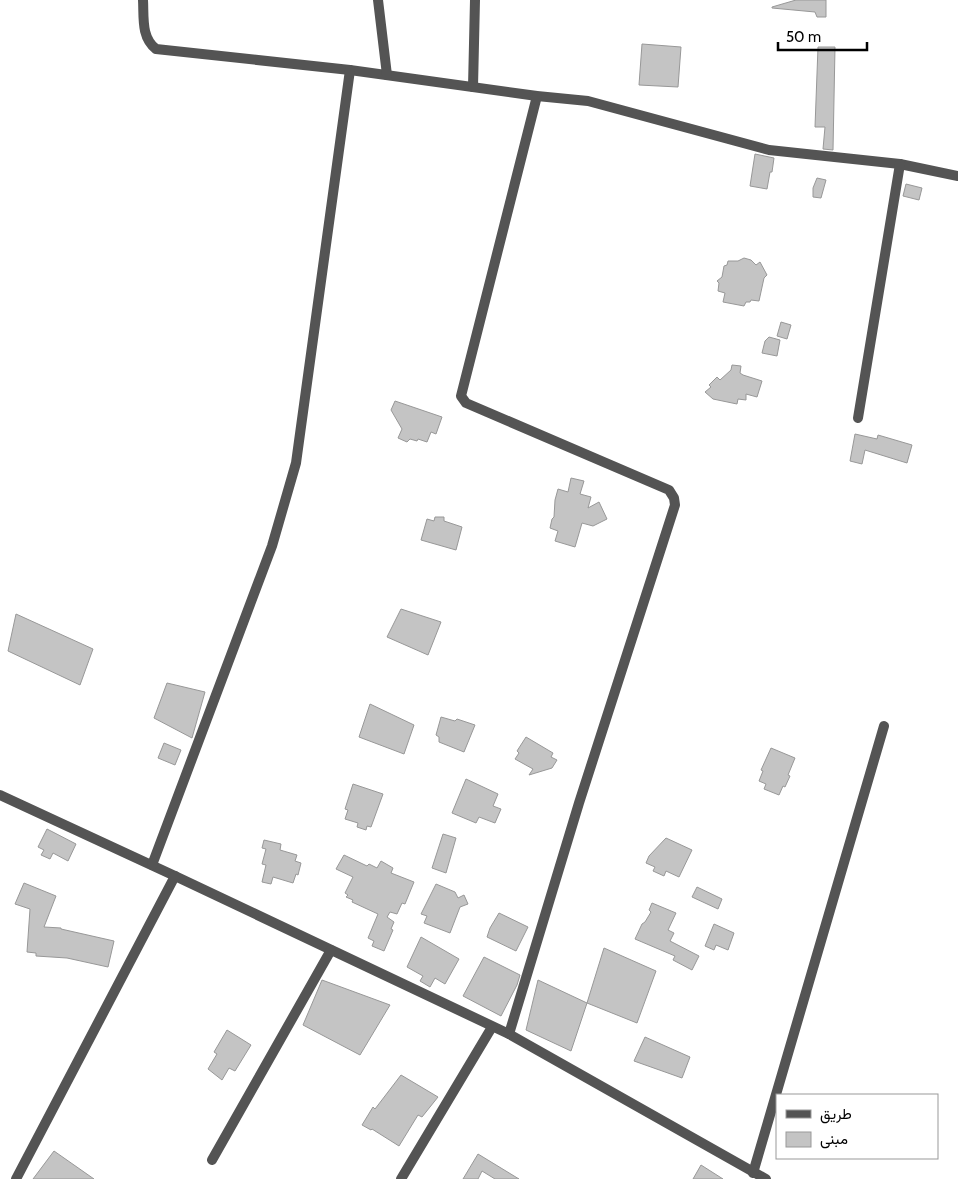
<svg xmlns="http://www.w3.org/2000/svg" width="958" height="1179" font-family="Cabin,Vazirmatn,sans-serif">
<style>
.building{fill:#c4c4c4;stroke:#989898}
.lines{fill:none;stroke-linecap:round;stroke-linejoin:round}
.minor{stroke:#545454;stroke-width:10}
</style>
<rect width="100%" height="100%" fill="#fff"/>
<g class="building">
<polygon points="796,0 826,0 826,17 817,17 815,12 772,8 772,7"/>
<polygon points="642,44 681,47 678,87 639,85"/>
<polygon points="818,47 835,47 833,150 823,149 825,127 815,127"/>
<polygon points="755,154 774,158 772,172 770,172 767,189 750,186"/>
<polygon points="817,178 826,180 821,198 813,197 813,188"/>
<polygon points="906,184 922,188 919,200 903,196"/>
<polygon points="744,258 751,260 756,265 760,262 767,275 764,278 759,301 751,300 750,302 746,302 744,306 723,302 725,293 718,291 719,283 717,281 722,277 724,266 727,265 728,261 738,261"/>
<polygon points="781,322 791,325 787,339 777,336"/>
<polygon points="769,337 780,340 777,356 762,353 765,341"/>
<polygon points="732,365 741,366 740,373 743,375 762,381 757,397 746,394 746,400 738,399 737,404 713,399 705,392 711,387 709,385 717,377 720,380 731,370"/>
<polygon points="395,401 442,417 436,434 431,432 427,442 418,439 417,441 410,439 407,442 398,438 402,429 391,410"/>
<polygon points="855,434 877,439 878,435 912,445 907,463 865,450 862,464 850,461"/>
<polygon points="571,478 584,481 580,494 591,497 588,508 599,502 607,519 593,526 582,523 575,547 555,541 558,531 550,528 552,519 554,517 555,500 558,489 568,492"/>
<polygon points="435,517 444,517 444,521 462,527 456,550 421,540 427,519 434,521"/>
<polygon points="401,609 441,622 428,655 387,637"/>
<polygon points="16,614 93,649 80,685 8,651"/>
<polygon points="167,683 205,692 192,738 154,718"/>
<polygon points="370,704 414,725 404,754 359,737"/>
<polygon points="441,717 455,721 457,719 475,725 464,752 439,742 439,737 436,735"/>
<polygon points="526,737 553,753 551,757 557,760 552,768 529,775 533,769 515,759 519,753 517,751"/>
<polygon points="164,743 181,750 175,765 158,758"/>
<polygon points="771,748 795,758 788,775 790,776 785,787 783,786 779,795 764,789 766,784 759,781 763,771 761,770"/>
<polygon points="466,779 498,794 493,806 501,809 495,823 479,817 476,823 452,813"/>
<polygon points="353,784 383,794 371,827 367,826 366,830 357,827 358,823 345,819 348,810 345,809"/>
<polygon points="47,829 76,844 68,861 53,853 50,859 41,855 44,850 38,847"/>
<polygon points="443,834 456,838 446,873 432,868"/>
<polygon points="666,838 692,850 679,877 666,871 664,876 653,871 655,867 646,863 649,856"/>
<polygon points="264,840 281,844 280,850 297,855 295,861 301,863 298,875 296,874 293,883 273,877 271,884 262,882 266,865 262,864 266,849 262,848"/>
<polygon points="344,855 367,866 369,864 377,868 381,861 393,868 391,873 414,882 405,904 402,903 397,914 390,912 387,917 394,922 391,929 393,930 384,951 372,946 374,941 368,938 378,914 352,902 353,900 346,897 348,895 345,893 353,877 336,869"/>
<polygon points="24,883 56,896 44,927 61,928 61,929 114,941 108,967 67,958 36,956 36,953 27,952 30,909 15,904"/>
<polygon points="436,884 455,892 458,898 464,895 468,904 460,907 450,933 424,923 427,916 421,914"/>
<polygon points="697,887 722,899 718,909 692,897"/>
<polygon points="652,903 676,913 668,930 674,933 670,941 699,956 692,970 673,960 675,956 635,939 642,924 645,922 651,912 649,910"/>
<polygon points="499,913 528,927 516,951 487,937 490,928"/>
<polygon points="714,924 734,933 728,950 716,945 714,950 705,946"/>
<polygon points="421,937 459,959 445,984 435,978 430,987 420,981 423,976 407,967"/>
<polygon points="604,948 656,971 637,1023 587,1003"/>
<polygon points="484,957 520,975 517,985 501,1016 463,996"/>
<polygon points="322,980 390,1005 360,1055 303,1025"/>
<polygon points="538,980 587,1003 571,1051 526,1030"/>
<polygon points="227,1030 251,1045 235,1071 229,1068 222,1080 208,1069 217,1054 214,1052"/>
<polygon points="645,1037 690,1057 682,1078 634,1061"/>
<polygon points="401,1075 438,1097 422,1117 418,1115 399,1146 372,1129 371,1130 362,1125 373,1107 375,1109"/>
<polygon points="54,1151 94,1179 33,1179"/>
<polygon points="478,1154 519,1179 495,1179 482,1171 478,1179 463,1179"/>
<polygon points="701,1165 723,1179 693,1179"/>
</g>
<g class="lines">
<g class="minor">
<path d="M 143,0 C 144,18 141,37 156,49 L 350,70 L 537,96 L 588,101 L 769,150 L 900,164 L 958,176"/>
<polyline points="378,0 387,75"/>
<polyline points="473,87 475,0"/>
<polyline points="858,418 900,164"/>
<polyline points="0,795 175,876 509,1034 766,1179"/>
<polyline points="152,865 272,546 296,463 350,70"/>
<polyline points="509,1034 579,803 675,505 674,498 669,490 466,403 461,396 537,96"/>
<polyline points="212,1160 331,950"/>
<polyline points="753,1173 884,726"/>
<polyline points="16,1179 175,876"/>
<polyline points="401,1179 492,1027"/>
</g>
</g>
<rect x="776" y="1094" width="162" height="65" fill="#ffffff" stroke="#999999"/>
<rect x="786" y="1110" width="25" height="8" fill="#545454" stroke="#999999"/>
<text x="820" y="1119" font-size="15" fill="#000000">طريق</text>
<rect x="786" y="1132" width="25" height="15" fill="#c4c4c4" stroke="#999999"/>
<text x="820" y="1144" font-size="15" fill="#000000">مبنى</text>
<path d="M778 42v8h89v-8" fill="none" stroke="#000000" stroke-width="2.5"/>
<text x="786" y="42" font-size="15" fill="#000000" stroke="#ffffff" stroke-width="4" paint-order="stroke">50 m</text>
</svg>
